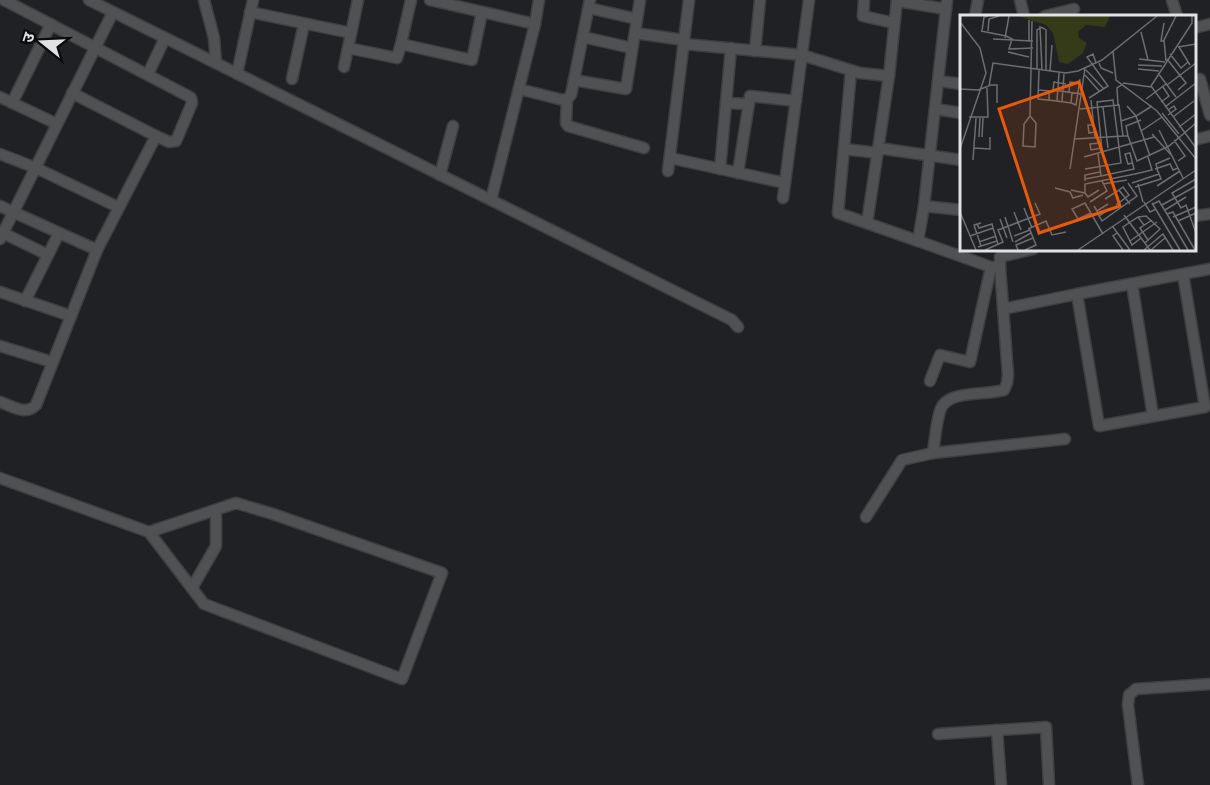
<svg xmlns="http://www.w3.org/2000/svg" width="1210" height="785" font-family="'Public Sans','Noto Sans Devanagari',sans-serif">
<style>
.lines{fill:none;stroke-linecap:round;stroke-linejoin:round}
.minor-casing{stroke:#3e3f40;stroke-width:13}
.minor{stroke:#4f5153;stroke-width:10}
.inset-road{fill:none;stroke:#6d6e70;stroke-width:1.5}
.view{fill:#e8590c;fill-opacity:0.15;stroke:#e8590c;stroke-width:3}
.inset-edge{fill:none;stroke:#e1e2e3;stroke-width:3}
</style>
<rect width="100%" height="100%" fill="#202124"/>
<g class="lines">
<defs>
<g id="minor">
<polyline points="4,0 188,96 191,98 192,103 176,141 169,142 156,136"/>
<polyline points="89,0 732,320 738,327"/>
<polyline points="204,0 214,38 216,63"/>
<polyline points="358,0 348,48 397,58 401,44"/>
<polyline points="411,0 401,44 472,60 482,12"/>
<polyline points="430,0 535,24"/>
<polyline points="590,0 574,80 626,89 640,0"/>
<polyline points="864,0 863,16 894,23"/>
<polyline points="1020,0 1024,16"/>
<polyline points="1172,0 1177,16"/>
<polyline points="897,1 946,9"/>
<polyline points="589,8 637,19"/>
<polyline points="250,12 351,33"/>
<polyline points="975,16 978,0"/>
<polyline points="1045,16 1074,9"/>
<polyline points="1194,28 1210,24"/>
<polyline points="635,33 684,40"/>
<polyline points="583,37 632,48"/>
<polyline points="684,44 802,55 860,73 889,76 867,223"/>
<polyline points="755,51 760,0"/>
<polyline points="344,67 348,48"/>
<polyline points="851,71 838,213 918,241"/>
<polyline points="148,74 165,38"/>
<polyline points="237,74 253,0"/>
<polyline points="889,76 897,0"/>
<polyline points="292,79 304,24"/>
<polyline points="1200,79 1210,115"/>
<polyline points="939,81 961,84"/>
<polyline points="519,89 563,100 567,99 571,95 574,80"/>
<polyline points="0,97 57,124"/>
<polyline points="567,99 566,123 568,126 644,148"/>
<polyline points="12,103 51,24"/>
<polyline points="726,103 749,104"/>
<polyline points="935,109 961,113"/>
<polyline points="1194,140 1210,136"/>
<polyline points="878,148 961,160"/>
<polyline points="844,149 878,153"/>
<polyline points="0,154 36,168 118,207"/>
<polyline points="670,158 785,183"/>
<polyline points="720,169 731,48"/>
<polyline points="668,171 689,0"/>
<polyline points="738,173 750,96 796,101"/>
<polyline points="440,175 453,126"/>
<polyline points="783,198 809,0"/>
<polyline points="491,200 535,24 539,0"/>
<polyline points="0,206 97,250 156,136 72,93"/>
<polyline points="924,206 961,210"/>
<polyline points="1194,216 1210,214"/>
<polyline points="3,233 48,255"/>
<polyline points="0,239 113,12"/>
<polyline points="994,267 1000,267 1000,257 1033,249"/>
<polyline points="1183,274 1205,407 1099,426 1077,294 1210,269"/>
<polyline points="1132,284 1153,416"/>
<polyline points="0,292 71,316"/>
<polyline points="25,301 59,233"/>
<polyline points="1003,309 1077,294"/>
<polyline points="0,346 52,362"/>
<polyline points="930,381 940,355 970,362 991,267 918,241 924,206 947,0"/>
<path d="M 0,402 C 12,406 26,416 36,405 L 97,250"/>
<polyline points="933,453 1065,439"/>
<polyline points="0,478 149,532"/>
<polygon points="236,503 273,514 442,573 402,679 204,604 149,532"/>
<path d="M 866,517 L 902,460 L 933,453 C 935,439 936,424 940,411 C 946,389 985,396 1004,390 L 1007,383 L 1008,375 L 1000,267"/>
<polyline points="192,588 216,546 216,510"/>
<polyline points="997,730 1001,785"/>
<polyline points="938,734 1046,727 1049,785"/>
<polyline points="1138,785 1128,705 1129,695 1136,689 1210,684"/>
</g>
</defs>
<use href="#minor" class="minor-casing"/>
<use href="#minor" class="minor"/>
</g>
<g transform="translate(960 15)">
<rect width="236" height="236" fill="#202124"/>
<path d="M 58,1 L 150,1 L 145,12 L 126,10 L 118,17 L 119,23 L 127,28 L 123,38 L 108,49 L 99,47 L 93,18 L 86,10 Z" fill="#353a19"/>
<path class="inset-road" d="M 232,1 L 232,8 L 191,71 L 236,133M 0,7 L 20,33 L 26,58 L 0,134M 86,14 L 86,55M 21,16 L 46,21M 22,16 L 24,2 L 28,1M 28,16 L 29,4 L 39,1M 181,17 L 188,45M 46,21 L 52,24 L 49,34 L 73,33M 45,23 L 49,1M 33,24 L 73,26M 204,26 L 201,26 L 204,8M 69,27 L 69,5M 218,32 L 236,29M 219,32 L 230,50M 153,36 L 156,65 L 197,96 L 236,144M 48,37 L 69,42M 210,39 L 221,53 L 228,47M 179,44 L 205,47M 207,44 L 226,68 L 218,75M 206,46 L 204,25 L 216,1M 139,48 L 141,53 L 153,58M 178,50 L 202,51M 77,54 L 77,15 L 80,13M 178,54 L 199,56M 79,55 L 78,84 L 97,86M 82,55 L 80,12 L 85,14M 126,55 L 144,74M 90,56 L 92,30M 99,58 L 97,86 L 111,88 L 112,78M 198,58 L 216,82M 125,60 L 140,77M 163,68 L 191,72M 106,69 L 94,67 L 93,75 L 122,79M 29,70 L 37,70 L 37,88M 207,70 L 236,48M 0,74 L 18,75M 18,75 L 29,71 L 33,48 L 106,58 L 118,56 L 142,45 L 197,1M 79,75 L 89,76 L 89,85M 109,77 L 110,67 L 120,68M 129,83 L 148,71 L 127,42 L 133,39 L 136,48M 186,84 L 206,69M 131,85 L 135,123M 102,87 L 104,59M 201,87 L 209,81 L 203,72M 111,88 L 116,90 L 120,64M 158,90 L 157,73 L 163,69M 143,92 L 148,133M 205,92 L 236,68M 208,95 L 214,91 L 216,94 L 208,100M 202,98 L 219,119M 70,101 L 72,6M 70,101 L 76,108 L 75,132 L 63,131 L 64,109 ZM 9,102 L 28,102 L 27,73M 213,102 L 234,86M 161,106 L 176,101 L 167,91M 134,110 L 128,110 L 129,118 L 134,117M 219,112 L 236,99M 199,115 L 223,163M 181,116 L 202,102M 192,119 L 213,142M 163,121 L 168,121 L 177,146 L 209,131 L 236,108M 168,121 L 166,111 L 181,105M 19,122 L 20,103M 22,122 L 23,103M 115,124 L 163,121 L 159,90 L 120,94M 214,125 L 225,141 L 218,146M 141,128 L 130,129 L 131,135 L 142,133M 14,133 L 30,134 L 30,122M 190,141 L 176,101 L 192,91M 124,142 L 194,122M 13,145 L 16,103M 197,153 L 196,149 L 210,143M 110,154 L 125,53M 125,154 L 161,148 L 153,85 L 137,87 L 142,135M 195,154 L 210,149 L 213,155 L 218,153M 175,159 L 192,155 L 188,142M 141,161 L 174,154 L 170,138 L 165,139 L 168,149 L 172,148M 125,164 L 141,161 L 138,139M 236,164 L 212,178 L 221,193 L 226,190 L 236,218M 125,166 L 125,160 L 140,157M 172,168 L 199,159M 143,169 L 167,165M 178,169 L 183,187M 197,171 L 220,156M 175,172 L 201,164 L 197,154M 95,173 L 110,177 L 113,183 L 123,180M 111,175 L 125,178 L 125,169 L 175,159M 125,178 L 128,182 L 139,175M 145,184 L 159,175 L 170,189M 130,187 L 147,176 L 142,166M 184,187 L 190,197 L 196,194M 192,188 L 220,235M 193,189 L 199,186 L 207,199 L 213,197 L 235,235M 156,190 L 169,180 L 163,172 L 159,175M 202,190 L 236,171M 134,191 L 137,196 L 148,189M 64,193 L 72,213M 205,195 L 226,182M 137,196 L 139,201 L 151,193M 0,197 L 16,235M 54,197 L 61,215M 131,198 L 118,204 L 112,194 L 125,188 L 143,219M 207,199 L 228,235M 164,200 L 190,235M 139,201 L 142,206 L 177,181 L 168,168M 45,202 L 53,227M 178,202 L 186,201 L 200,214 L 185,228M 213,202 L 236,192M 40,204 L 47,223M 218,206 L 236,198M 17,209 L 19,213 L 32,209 L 33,213M 153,212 L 170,235M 68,214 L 86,206 L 92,220 L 106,217M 157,218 L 153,221 L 163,235M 10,221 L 33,213 L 38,229M 54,221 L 70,215 L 76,230 L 65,235M 181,223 L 172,230 L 163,212 L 178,202 L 184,210M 188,225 L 180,213 L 192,205M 170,226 L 197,207M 19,227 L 36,221M 55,227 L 71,218M 21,231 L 14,210 L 21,208M 18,232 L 37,226M 25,235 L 43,227 L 38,215 L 80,199 L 75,188M 58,235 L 56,230 L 73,223M 118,235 L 236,155M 184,235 L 203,219 L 213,235M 191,235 L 206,222"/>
<path class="view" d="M 119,67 L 160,191 L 79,218 L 39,94 Z"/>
<rect width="236" height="236" class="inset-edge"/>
</g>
<g transform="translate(42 42) rotate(288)" stroke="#0a0b0c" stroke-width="4.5" paint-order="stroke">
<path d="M0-4.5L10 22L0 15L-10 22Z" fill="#e1e2e3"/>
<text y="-9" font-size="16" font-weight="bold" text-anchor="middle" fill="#e1e2e3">उ</text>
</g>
</svg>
